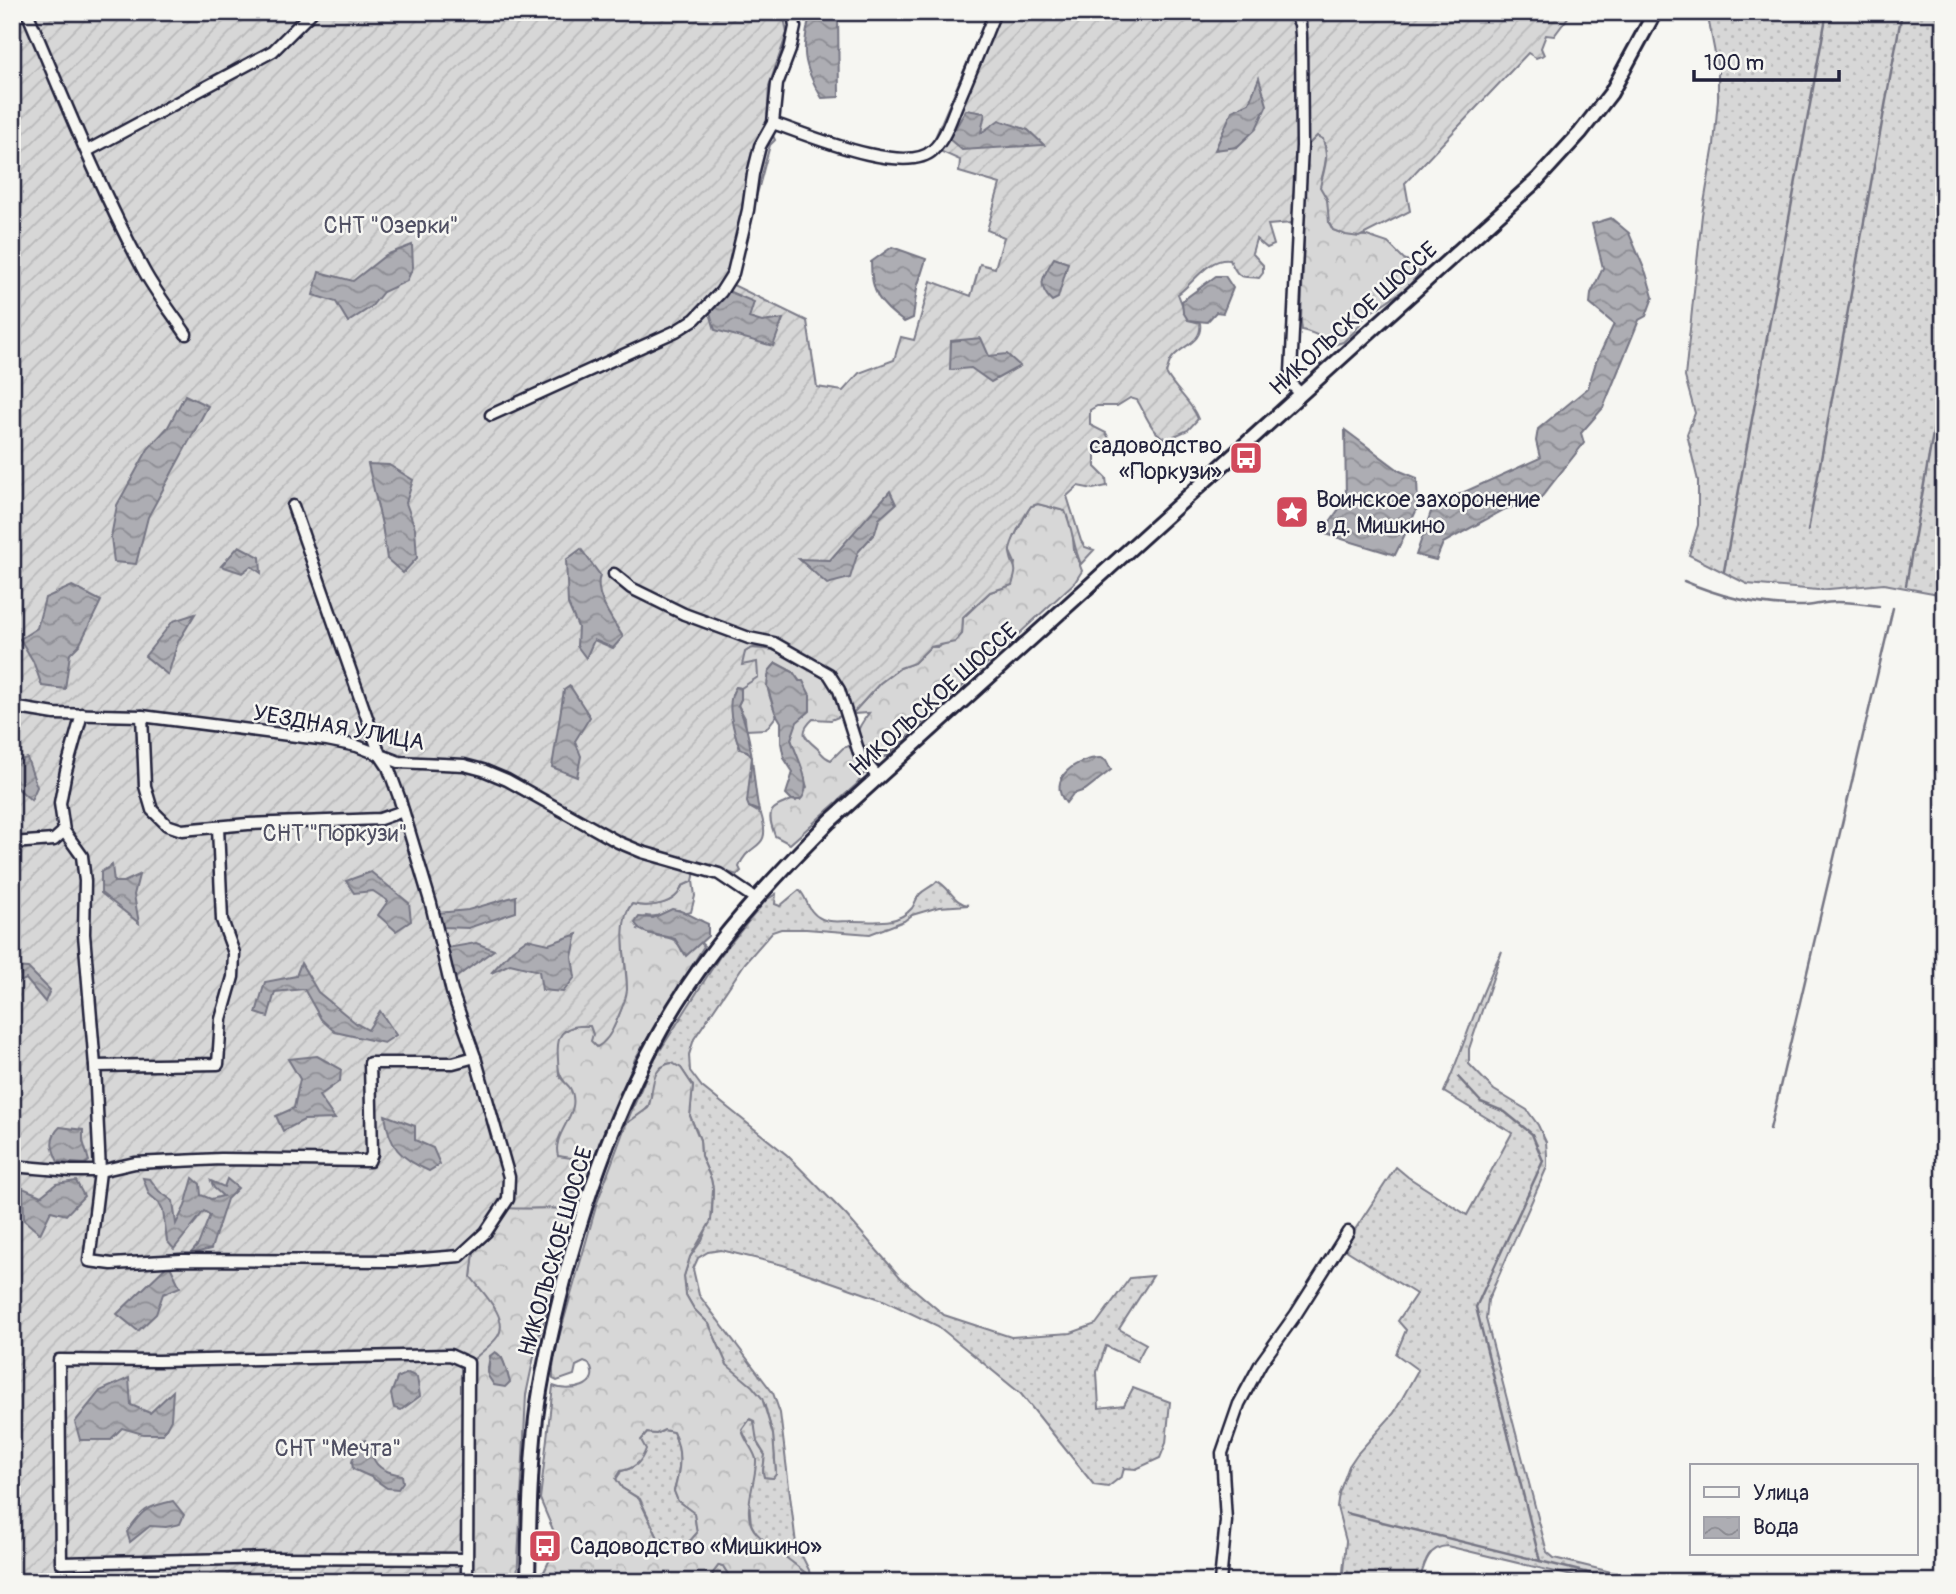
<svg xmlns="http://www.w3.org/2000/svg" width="1956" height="1594" font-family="Pangolin,sans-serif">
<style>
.grass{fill:url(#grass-dots);stroke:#7c7c89;stroke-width:2}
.forest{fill:url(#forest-crowns);stroke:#7c7c89;stroke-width:2;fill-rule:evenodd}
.garden{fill:url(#garden-furrows);stroke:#7c7c89;stroke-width:2}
.water{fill:url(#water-waves);stroke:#757583;stroke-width:2}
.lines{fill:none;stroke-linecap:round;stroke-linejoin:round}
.stream{stroke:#757583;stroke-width:2.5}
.minor-casing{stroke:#22223b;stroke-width:15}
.major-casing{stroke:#22223b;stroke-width:18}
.minor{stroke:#f6f6f2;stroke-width:10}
.major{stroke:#f6f6f2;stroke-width:12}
.labels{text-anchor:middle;stroke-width:5;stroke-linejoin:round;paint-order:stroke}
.park-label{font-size:23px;fill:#4f4f62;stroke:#f6f6f2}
.street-label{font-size:23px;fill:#22223b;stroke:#f6f6f2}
.poi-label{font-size:23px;fill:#22223b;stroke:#f6f6f2;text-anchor:start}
</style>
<defs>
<pattern id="grass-dots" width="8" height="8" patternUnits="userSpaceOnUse" patternTransform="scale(1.75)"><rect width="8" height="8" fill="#d7d7d7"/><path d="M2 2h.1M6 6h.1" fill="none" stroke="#b8b8b9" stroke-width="1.8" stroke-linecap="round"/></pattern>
<pattern id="forest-crowns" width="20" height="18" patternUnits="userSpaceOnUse" patternTransform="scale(1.75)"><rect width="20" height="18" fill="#d7d7d7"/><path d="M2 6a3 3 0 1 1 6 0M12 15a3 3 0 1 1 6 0" fill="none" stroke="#b8b8b9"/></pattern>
<pattern id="garden-furrows" width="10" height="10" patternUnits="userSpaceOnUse" patternTransform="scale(1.75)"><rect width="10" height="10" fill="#d7d7d7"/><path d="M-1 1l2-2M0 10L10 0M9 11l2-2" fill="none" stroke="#b8b8b9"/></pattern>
<pattern id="water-waves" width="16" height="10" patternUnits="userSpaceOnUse" patternTransform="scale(1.75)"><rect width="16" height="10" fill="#adadb3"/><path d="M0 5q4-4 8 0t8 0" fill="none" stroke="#8c8c93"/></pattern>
</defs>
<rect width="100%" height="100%" fill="#f6f6f2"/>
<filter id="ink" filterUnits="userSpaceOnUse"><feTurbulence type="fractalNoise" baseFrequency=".0143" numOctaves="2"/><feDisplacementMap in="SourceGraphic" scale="14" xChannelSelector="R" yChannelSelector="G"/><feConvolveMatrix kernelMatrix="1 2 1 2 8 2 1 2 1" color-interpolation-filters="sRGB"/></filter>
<g filter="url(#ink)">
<g class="grass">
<polygon points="1707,12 1944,12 1944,595 1884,584 1818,590 1747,584 1689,555 1698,525 1698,481 1687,434 1695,413 1685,377 1702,215 1714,145 1718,99 1718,69"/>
<path d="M 937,881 C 950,887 954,904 969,905 L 939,907 L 912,915 L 904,921 L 870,934 L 806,929 L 781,929 L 772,932 L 745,963 L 694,1039 L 689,1055 L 690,1071 L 702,1087 L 787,1155 L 846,1215 L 901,1278 L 944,1315 L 1011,1337 L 1071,1333 L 1096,1324 L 1130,1278 L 1153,1276 L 1119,1329 L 1146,1344 L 1137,1361 L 1106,1346 L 1097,1372 L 1099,1408 L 1124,1405 L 1133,1388 L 1170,1402 L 1166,1443 L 1160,1458 L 1136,1469 L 1124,1468 L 1122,1476 L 1108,1487 L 1094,1485 L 1021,1394 L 938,1326 L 883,1300 L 783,1265 L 721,1250 L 708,1252 L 698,1258 L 693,1269 L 699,1295 L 773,1393 L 780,1413 L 796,1544 L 809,1570 L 811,1582 L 806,1573 L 775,1551 L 756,1533 L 751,1524 L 749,1502 L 756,1459 L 742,1430 L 750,1419 L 754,1421 L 759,1446 L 765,1455 L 763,1471 L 764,1477 L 773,1478 L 776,1474 L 773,1435 L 764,1403 L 727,1365 L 709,1324 L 694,1309 L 686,1295 L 684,1276 L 690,1257 L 702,1240 L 712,1215 L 713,1189 L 711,1179 L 701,1156 L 700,1140 L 690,1116 L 693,1086 L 681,1068 L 672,1063 L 666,1064 L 651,1093 C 652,1108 639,1119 626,1124 L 652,1063 L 720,956 L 766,900 L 776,894 L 775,904 L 780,906 L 799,890 C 808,897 806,912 822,919 C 831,923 840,921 849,921 C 871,920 896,927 912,908 C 915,904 916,898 920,894 C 925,889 932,887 937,881 Z"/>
<path d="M 1502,951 L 1469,1049 L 1469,1064 L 1494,1090 L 1527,1110 L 1538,1125 L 1546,1142 L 1547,1155 L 1547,1167 L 1488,1300 L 1486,1319 L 1547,1552 L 1554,1558 L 1652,1582 L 1597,1582 L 1447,1546 C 1427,1547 1424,1566 1419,1582 L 1342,1582 L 1346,1541 L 1337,1507 L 1339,1493 L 1349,1466 L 1357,1454 L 1394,1413 L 1418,1370 L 1396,1354 L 1406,1330 L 1398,1321 L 1416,1294 L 1343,1248 L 1396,1167 L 1408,1177 L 1467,1215 L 1512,1133 L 1444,1092 C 1465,1045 1478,996 1502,951 Z"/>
<path d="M 664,1430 L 673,1432 C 683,1452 680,1471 674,1491 L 678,1501 L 694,1512 L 697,1533 L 690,1541 L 668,1542 L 658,1538 L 640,1499 L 622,1488 L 616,1479 L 621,1471 L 629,1469 L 641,1440 L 647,1433 L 656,1434 Z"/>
<polygon points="719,1565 723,1566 733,1582 711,1582 713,1572"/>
</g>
<g class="forest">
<path d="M 1316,135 L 1323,139 C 1328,154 1326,162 1322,177 C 1320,187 1325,194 1328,203 C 1331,212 1328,221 1333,230 L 1346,235 L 1367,236 L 1388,243 L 1404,259 L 1417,265 L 1420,272 L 1408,287 L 1365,316 L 1355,331 L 1343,342 L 1327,347 C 1323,335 1313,333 1302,330 L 1301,321 L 1307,146 Z"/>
<path d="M 1038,504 L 1065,511 L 1072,526 L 1074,550 L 1082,571 L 1075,582 L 887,756 L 878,759 L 866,755 C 855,734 854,732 869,713 L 852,714 L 880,683 L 900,668 L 914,663 L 930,647 L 938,647 L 962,634 L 963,618 L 990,592 L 1012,585 L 1015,563 L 1010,552 L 1010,545 L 1027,512 L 1031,506 Z"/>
<path d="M 751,648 L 775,650 L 829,679 L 837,697 L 841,716 L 831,720 L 813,719 C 798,733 805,738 817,748 C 823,754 823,757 831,760 L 843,748 L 849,746 L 865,772 L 857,784 L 790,844 L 775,836 C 766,811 769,809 792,800 L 796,801 L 807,787 L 791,739 L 795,725 L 810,695 L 793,672 L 776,663 C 761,677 769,698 777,715 L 766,729 L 746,730 L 745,718 L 738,705 L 741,699 L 741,688 L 747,683 L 741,662 L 745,652 Z"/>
<path d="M 693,881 L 695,896 L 691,912 L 684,914 L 679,910 C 668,911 657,919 646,916 L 638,929 C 644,931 649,934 654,935 C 668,939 675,935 682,951 L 695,947 L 700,942 L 704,946 L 635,1059 L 583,1190 L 579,1193 L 573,1193 C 569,1182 575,1170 578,1160 L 557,1156 L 556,1150 L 569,1087 C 555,1075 555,1053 559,1035 L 574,1026 L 590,1026 L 593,1034 L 613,1028 C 619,1016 624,1004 626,991 C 630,967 613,923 632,904 C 649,908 676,905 682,886 Z"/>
<path d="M 672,1063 L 681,1068 L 693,1086 L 690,1116 L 700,1140 L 701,1156 L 711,1179 L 713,1189 L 711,1221 L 690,1257 L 684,1276 L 686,1295 L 694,1309 L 709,1324 L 727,1365 L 752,1386 L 762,1398 L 773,1435 L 776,1474 L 773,1478 L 764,1477 L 763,1471 L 765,1455 L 757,1442 L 754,1421 L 750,1419 L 742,1430 C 745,1442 755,1451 756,1460 C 757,1480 741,1512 754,1530 C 767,1548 803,1565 811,1582 L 790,1582 L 783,1576 L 778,1576 L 771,1582 L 733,1582 L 723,1566 L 719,1565 L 713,1573 L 711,1582 L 539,1582 L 555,1549 L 554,1532 L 540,1499 L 553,1386 C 569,1393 603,1387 589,1364 L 584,1362 L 576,1366 L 574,1375 L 557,1381 L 553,1379 L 553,1368 L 557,1344 L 597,1203 L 626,1124 L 648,1108 C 655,1092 648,1067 672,1063 ZM 664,1430 L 673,1432 C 683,1452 680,1471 674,1491 L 678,1501 L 694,1513 L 697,1533 L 690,1541 L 668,1542 L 658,1538 L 639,1499 L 622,1488 L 616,1479 L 621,1471 C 635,1468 641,1463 646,1449 L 641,1440 L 647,1433 L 656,1434 Z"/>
<path d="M 508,1207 C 531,1210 553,1206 576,1210 L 536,1347 L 526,1395 L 517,1582 L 473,1582 L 473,1360 L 498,1335 L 471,1277 L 474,1252 L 493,1234 ZM 490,1356 L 502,1358 L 508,1376 L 493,1382 L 487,1373 Z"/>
</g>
<path class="garden" d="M 12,12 L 783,12 L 787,33 L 769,86 L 767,122 L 775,140 L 770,145 L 733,285 L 807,321 L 817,387 L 843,391 L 859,373 L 894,360 L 901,337 L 914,340 L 931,281 L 971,296 L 980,264 L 995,268 L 1004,237 L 987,230 L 1000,184 L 959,172 L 960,160 L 931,147 L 989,12 L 1572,12 L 1554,36 L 1546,35 L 1541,48 L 1544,55 L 1536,58 L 1528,53 L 1405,183 L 1410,211 L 1359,237 L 1346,235 L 1333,230 L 1329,223 L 1327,199 L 1320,187 C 1324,169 1330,157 1323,139 L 1317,136 L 1307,146 L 1303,236 L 1292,237 L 1292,223 L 1268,225 L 1274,245 L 1267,248 L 1256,239 L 1252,253 L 1263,265 L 1263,273 L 1259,278 C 1240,276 1239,280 1230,260 C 1208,257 1194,283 1178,294 L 1188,320 L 1200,323 C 1203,342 1183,345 1173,357 C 1169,361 1168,368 1166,373 C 1175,390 1192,402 1198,419 L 1188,430 L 1168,439 C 1152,436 1145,412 1137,400 L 1130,398 L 1117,406 L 1097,406 L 1090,410 L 1090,425 L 1106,433 L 1111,442 L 1095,452 L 1095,467 L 1106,478 L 1107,486 L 1093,489 L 1078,486 L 1067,496 L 1081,541 L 1085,547 L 1094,550 L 1081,564 C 1073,547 1073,529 1065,511 L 1038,504 L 1031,506 C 1026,513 1008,545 1010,553 C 1013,571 1019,563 1012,585 L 990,592 L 963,617 L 962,634 L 955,642 L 930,647 L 914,663 L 900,668 L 880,683 L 852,714 L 841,716 C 839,705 837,689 830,680 C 824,673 813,670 806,667 C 789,659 764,638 745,652 L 742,665 L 757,662 L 758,677 L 741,688 L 736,687 C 725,705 734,729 740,749 L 747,751 L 752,757 L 749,807 L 761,814 C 773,853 748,840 739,867 L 741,871 L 737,875 L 697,862 L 693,881 L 682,886 C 676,905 649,908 632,904 C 616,920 627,968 627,990 C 626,1001 620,1012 616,1022 C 612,1032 607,1042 597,1047 L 591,1041 L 593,1034 L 590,1026 C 550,1023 558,1048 559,1076 C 562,1080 567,1084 570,1088 C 584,1113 551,1132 558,1156 L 579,1159 L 572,1178 L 571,1188 L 573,1193 L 583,1190 L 576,1210 C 553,1206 531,1210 508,1208 L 493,1234 L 474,1252 L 471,1277 C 481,1291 510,1318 498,1336 C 492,1345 481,1352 473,1360 L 473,1582 L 12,1582 Z"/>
<g class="water">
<path d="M 811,12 L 838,12 L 839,97 L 822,98 C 802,65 801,49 811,12 Z"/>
<polygon points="1259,78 1267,105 1256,129 1237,147 1215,150 1232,111 1249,103"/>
<polygon points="966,110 985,113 981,133 999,120 1028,130 1044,145 962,150 949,139"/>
<polygon points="1611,218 1629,233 1646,273 1653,297 1646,316 1639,320 1603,408 1581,433 1584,443 1539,500 1505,509 1443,543 1436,560 1416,555 1433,506 1540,458 1536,441 1538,429 1588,388 1596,362 1614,324 1590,304 1591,293 1603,268 1592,224"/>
<polygon points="412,245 413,267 407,281 383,292 371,307 348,322 336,302 313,295 319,272 353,281 386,255"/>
<path d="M 892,247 L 926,259 L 917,288 L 913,318 L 904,322 C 879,304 871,293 871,262 Z"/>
<path d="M 1054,258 L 1068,263 L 1058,298 L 1052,301 C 1035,284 1044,276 1054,258 Z"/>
<polygon points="1216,276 1225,276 1233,288 1223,313 1216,312 1207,322 1188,320 1183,312 1182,301"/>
<polygon points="728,291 754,302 749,318 762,322 783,319 773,346 715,330 709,309"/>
<polygon points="981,338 989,356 1007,354 1020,366 991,382 971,368 950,370 951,341"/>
<polygon points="185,395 208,406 148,517 136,564 114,562 111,537 117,505 148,449 168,427"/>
<polygon points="1345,430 1400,471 1417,478 1418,507 1395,555 1322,533 1346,499"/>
<polygon points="368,464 389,465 413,480 406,503 415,528 417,558 403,573 387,559 382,525"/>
<polygon points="890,491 896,504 879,519 875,533 858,552 850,578 827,584 799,559 830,560"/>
<polygon points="239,546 260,557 261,573 251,566 242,573 221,566"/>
<path d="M 581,549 L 600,575 C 593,595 613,620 623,637 L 613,648 L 594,640 L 586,658 L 577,646 L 578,627 L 568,604 L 566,560 Z"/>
<polygon points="72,586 101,601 80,644 70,654 65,689 42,686 33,661 20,639 37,628 45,598"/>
<polygon points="195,614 178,642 168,675 145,656 173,621"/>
<path d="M 776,663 L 793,672 L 799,681 L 803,681 L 810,695 L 810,711 L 797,722 L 791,739 C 796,756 815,787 800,800 L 792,800 L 786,794 L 793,772 L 784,758 L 781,743 L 781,722 L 775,712 L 767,686 L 769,671 Z"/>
<polygon points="570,686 590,717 575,741 581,756 577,777 552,767 564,690"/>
<path d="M 736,687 L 741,688 L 741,699 L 738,705 C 755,743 751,773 759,811 L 749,807 L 747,802 L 752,757 L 747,751 L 740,749 C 734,731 724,703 736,687 Z"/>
<polygon points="27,758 37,787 31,800 14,785 12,789 12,762"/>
<path d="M 1101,758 L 1106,760 L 1111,770 L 1085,790 L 1073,794 L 1066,803 C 1045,778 1079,757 1101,758 Z"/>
<polygon points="112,865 114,882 124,882 139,875 134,895 139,923 101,893 101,872"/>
<polygon points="371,872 409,903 411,921 396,931 378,915 388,901 373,891 354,893 346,881"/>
<polygon points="516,896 516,912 468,928 443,927 437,913 468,910"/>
<path d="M 672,909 C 684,910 697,919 708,924 L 708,936 L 686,956 L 675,939 C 661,933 644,938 635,923 L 639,917 L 653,918 Z"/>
<polygon points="577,934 572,957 575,977 563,992 542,990 539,971 510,964 491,973 512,950 527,939 549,944"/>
<polygon points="476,943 494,950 455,978 447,948"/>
<polygon points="301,963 318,992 357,1024 368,1030 380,1011 396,1035 384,1043 335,1032 321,1019 304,989 275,992 268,1017 256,1013 265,982 296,976"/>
<polygon points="12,967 28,968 50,990 45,1002 26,979 12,986"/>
<polygon points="317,1056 341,1069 340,1081 319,1096 335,1119 304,1120 283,1131 276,1116 294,1108 300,1079 288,1059"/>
<path d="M 385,1115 L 415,1126 L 415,1140 L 433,1148 L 440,1164 L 429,1171 C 400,1158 389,1147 385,1115 Z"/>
<path d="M 60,1127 L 83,1130 L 83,1141 L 89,1161 L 85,1164 L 58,1162 C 52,1149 48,1138 60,1127 Z"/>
<polygon points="143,1178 150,1179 159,1191 173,1201 176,1224 185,1206 193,1178 200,1184 201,1195 211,1199 223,1196 214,1188 211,1181 224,1187 227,1179 238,1188 227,1199 211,1249 190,1254 198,1245 210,1215 204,1211 174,1249 167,1241 163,1211 159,1203 149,1194"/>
<polygon points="76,1181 84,1196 66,1215 51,1211 40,1234 24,1220 23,1188 41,1196 56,1184"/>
<polygon points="169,1264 180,1287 163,1294 156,1314 138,1331 117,1314"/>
<path d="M 495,1352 C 505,1357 506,1371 510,1382 L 505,1387 L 494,1385 L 488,1376 L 490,1356 Z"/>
<polygon points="408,1373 417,1377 420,1396 401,1410 394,1408 391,1394 397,1378"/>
<polygon points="129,1378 131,1405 150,1413 173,1391 171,1419 163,1434 143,1434 122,1428 110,1440 80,1440 75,1422 100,1391"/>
<path d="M 365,1440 C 371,1446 370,1449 373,1457 C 377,1470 391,1473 402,1475 L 403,1482 L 398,1489 L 387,1488 L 371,1477 L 353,1469 L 352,1462 L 357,1446 Z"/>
<path d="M 173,1501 L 184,1515 L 180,1524 L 166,1527 L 150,1526 L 130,1542 L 127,1532 C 143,1509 146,1507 173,1501 Z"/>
</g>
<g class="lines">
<g class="stream">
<polyline points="1808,531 1902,12"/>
<polyline points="1724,571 1827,12"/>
<path d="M 1684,581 C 1721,597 1764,607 1804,606 C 1815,605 1826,602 1837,602 C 1851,602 1865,604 1879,606"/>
<polyline points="1906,585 1944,372"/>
<polyline points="1458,1077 1481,1102 1505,1112 1532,1134 1543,1161 1476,1307 1540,1561 1624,1582"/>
<polyline points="1770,1129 1893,608"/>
<polyline points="1346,1513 1540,1561"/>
</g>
<defs>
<g id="minor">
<path d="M 27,12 C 64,99 99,188 144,271 C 156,293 172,313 186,334"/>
<polyline points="1294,12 1300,24 1301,35 1302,146 1291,373 1292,385 1300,393"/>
<path d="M 773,123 C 805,134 906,177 933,150 C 946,138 951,118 958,102 C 971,72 983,42 995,12"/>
<polyline points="87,151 273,51 312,12"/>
<polyline points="491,415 676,331 695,319 721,292 733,273 748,210 753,174 760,146 773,123 777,84 790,50 795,27 793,12"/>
<polyline points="614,574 631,588 684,614 749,638 774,643 829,674 839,690 860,756 878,777"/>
<polyline points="12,707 55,714 142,716 327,740 357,746 399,762 464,765 483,770 507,780 618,842 642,852 719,874 756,899"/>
<polyline points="82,714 66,771 60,803 64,831 82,856 85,881 84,934 95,1066 100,1172 89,1261 112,1264 181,1260 395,1261 460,1256 486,1232 508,1199 509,1177 475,1057 452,992 431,904 399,797 388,767 380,755 293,506"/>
<polyline points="142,716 145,786 152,810 167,825 182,830 248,824 380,819 403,811"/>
<polyline points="12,843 54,840 64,831"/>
<polyline points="95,1066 218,1064 221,1019 233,977 234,953 222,920 218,827"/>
<polyline points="12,1166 71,1171 100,1171 135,1163 221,1159 369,1161 372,1154 370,1063 453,1063 475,1057"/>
<polyline points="467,1559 271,1558 61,1563 59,1360 158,1361 450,1355 468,1363 467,1582"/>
<polyline points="1220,1582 1226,1521 1222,1453 1239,1404 1261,1363 1296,1314 1348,1232"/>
</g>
<path id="major" d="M 528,1582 C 529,1527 530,1472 536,1418 C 542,1370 553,1324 565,1277 C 596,1159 641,1044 716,947 C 751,902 790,861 830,821 L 1537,180 L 1580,133 L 1611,93 L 1655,12"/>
</defs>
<use href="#minor" class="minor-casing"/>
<use href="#major" class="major-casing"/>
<use href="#minor" class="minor"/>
<use href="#major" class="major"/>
</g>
</g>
<defs>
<symbol id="bus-square" viewBox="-11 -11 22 22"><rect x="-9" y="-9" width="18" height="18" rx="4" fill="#d1495b" stroke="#f6f6f2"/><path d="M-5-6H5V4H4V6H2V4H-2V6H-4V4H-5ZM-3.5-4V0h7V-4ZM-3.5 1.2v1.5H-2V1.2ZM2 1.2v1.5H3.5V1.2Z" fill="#fff"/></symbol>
<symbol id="sight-square" viewBox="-11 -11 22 22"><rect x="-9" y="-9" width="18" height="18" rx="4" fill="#d1495b" stroke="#f6f6f2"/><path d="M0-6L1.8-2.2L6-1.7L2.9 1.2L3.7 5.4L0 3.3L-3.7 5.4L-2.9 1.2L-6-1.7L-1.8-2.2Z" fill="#fff"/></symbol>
</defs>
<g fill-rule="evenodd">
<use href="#bus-square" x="1227" y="439" width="38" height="38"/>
<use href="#sight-square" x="1273" y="493" width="38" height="38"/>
<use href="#bus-square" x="526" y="1527" width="38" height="38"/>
</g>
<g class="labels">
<g class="park-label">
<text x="391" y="233">СНТ "Озерки"</text>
<text x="335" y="841">СНТ "Поркузи"</text>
<text x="338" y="1456">СНТ "Мечта"</text>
</g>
<g class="street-label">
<text transform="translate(1353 318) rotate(-42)" y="8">НИКОЛЬСКОЕ ШОССЕ</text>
<text transform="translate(933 699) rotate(-42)" y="8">НИКОЛЬСКОЕ ШОССЕ</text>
<text transform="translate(339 727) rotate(10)" y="8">УЕЗДНАЯ УЛИЦА</text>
<text transform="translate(555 1251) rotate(-74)" y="8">НИКОЛЬСКОЕ ШОССЕ</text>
</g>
<g class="poi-label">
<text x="1222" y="453" text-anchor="end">садоводство<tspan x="1222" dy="26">«Поркузи»</tspan></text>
<text x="1316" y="507">Воинское захоронение<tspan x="1316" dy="26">в д. Мишкино</tspan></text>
<text x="570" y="1554">Садоводство «Мишкино»</text>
</g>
</g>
<rect width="1956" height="1594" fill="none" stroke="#f6f6f2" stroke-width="42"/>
<rect x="21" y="21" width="1914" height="1552" fill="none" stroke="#22223b" stroke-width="2.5" filter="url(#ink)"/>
<rect x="1690" y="1464" width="228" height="91" fill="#f6f6f2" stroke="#a1a1a9" stroke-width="2"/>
<rect x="1704" y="1487" width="35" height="10" fill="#f6f6f2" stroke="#a1a1a9" stroke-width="2"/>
<text x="1753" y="1500" font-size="21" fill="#22223b">Улица</text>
<rect x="1704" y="1517" width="35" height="21" fill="url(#water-waves)" stroke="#a1a1a9" stroke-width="2"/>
<text x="1753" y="1534" font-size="21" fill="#22223b">Вода</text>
<path d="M1694 70v10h145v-10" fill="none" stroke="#22223b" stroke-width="3.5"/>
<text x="1704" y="70" font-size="21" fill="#22223b" stroke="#f6f6f2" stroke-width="5" paint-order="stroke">100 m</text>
</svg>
